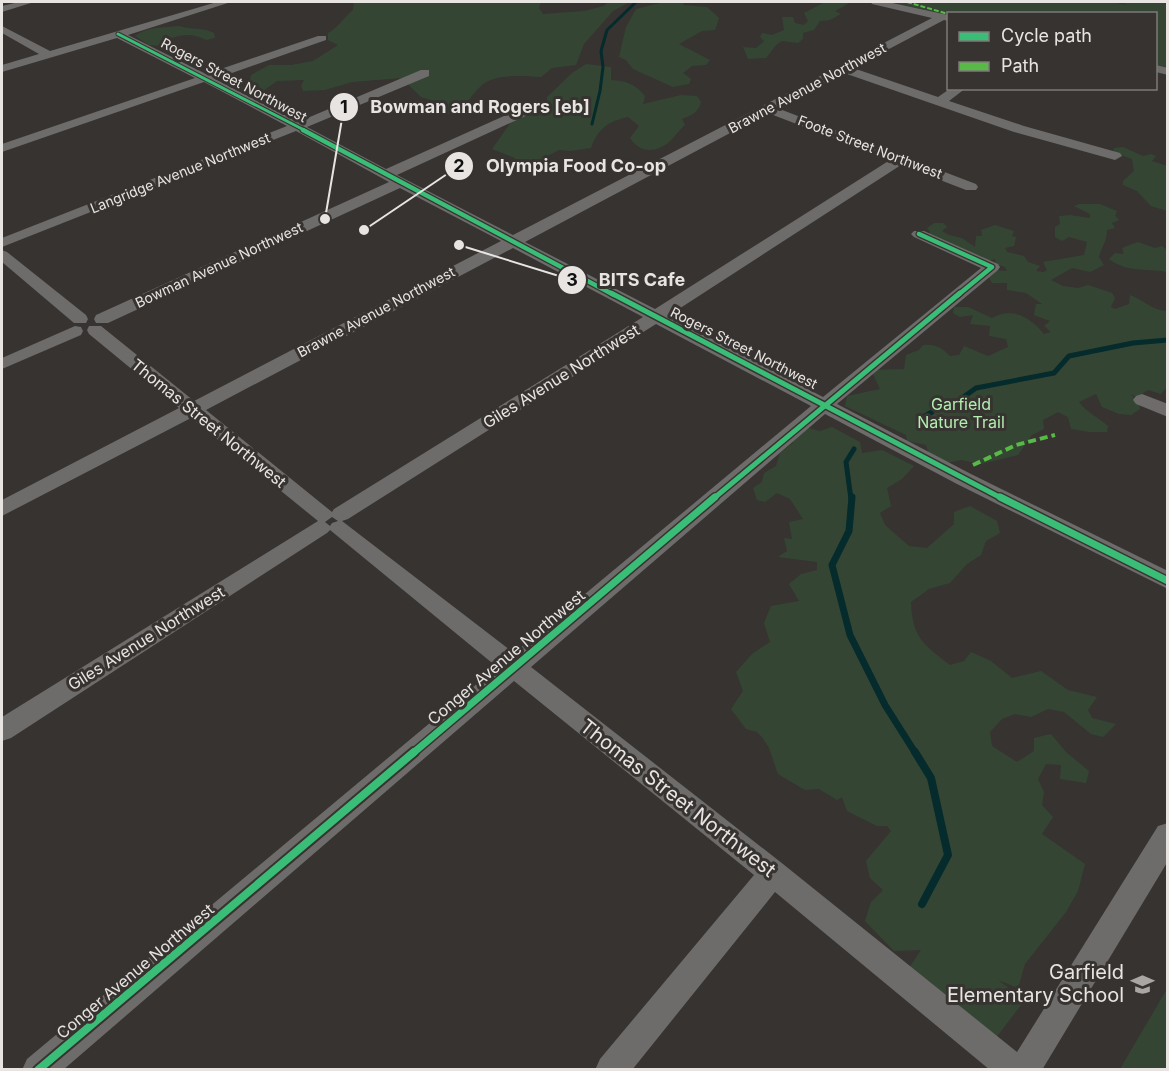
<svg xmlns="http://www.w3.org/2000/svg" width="1169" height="1071" font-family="Inter,sans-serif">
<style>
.green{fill:#344633}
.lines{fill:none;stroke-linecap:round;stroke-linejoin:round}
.stream-far3{stroke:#052b2c;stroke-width:3}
.stream-far2{stroke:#052b2c;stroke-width:5}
.stream-far1{stroke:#052b2c;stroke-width:7}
.stream{stroke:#052b2c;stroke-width:8}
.minor{fill:#6d6c6b;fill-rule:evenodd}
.quiet-far1{stroke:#58b947;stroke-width:2;stroke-dasharray:5 2;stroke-linecap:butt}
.quiet{stroke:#58b947;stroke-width:4;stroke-dasharray:8 4;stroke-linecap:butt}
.cycleway-far4-casing{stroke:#373330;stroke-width:5}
.cycleway-far3-casing{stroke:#373330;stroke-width:7}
.cycleway-far2-casing{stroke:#373330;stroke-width:8}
.cycleway-far1-casing{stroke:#373330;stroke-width:10}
.cycleway-casing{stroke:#373330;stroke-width:12}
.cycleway-far4{stroke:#3abd76;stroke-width:3}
.cycleway-far3{stroke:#3abd76;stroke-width:4.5}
.cycleway-far2{stroke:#3abd76;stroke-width:5}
.cycleway-far1{stroke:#3abd76;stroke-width:7}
.cycleway{stroke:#3abd76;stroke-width:8}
.labels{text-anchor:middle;stroke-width:6;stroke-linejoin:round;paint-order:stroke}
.far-street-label{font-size:14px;fill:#e7e4e2;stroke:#373330}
.street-label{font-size:16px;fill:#e7e4e2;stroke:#373330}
.park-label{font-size:16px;fill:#b3efb0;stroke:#373330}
.near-street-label{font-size:20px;fill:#e7e4e2;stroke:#373330}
.near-poi-label{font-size:20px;fill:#e7e4e2;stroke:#373330;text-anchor:end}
.leader{fill:none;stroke:#e7e4e2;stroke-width:2}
.callout-dot{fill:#e7e4e2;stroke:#373330;stroke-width:2}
.mark-label{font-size:18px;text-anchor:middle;font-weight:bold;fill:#111}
.callout-label{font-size:18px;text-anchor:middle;font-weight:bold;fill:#e7e4e2;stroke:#373330;stroke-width:6;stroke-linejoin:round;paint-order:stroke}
</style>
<rect width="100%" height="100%" fill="#363331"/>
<g class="green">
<path d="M 354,2 L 541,2 L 539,8 L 543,14 L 584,11 L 604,6 L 608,2 L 630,2 L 613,11 L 584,44 L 576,65 L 552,68 L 541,77 C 523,76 493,73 480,87 C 472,94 466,105 459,114 L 444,114 L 441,103 L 421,97 L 402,78 L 352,82 L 325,90 L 303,91 L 301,86 L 304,80 L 277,81 L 263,91 L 254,93 L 238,90 L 249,84 L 251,75 L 269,65 L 291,65 L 313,61 L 338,45 L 328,40 L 328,33 C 339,27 343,18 353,10 Z"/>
<polygon points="664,2 684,2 683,5 707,7 719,18 715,30 702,31 679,44 710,60 706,65 692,66 683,73 691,79 689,84 673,87 633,69 626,60 619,57 626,27 636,9"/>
<polygon points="825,2 851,2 835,11 841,14 830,20 820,21 814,30 803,33 803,39 798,43 782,41 777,44 766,58 748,59 743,47 756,48 764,41 760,37 762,33 772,35 784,30 782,17 793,17 795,23 804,25 808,21 804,13"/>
<polygon points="891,2 1110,2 1128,5 1120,2 1167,2 1167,68 1156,65 1156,14 948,14 948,15"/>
<path d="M 179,26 C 191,30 203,27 214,33 L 215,38 L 206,40 C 191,32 181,35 165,40 L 162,46 L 149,45 L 135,36 C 148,26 163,28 179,26 Z"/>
<path d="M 586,64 L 611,67 L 611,80 C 627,81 635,84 645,96 L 643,104 L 681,95 L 697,96 L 701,102 C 698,113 692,115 682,119 L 685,125 C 678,131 674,138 668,143 C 654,154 639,152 630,138 L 639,126 L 628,117 C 609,121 598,128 591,148 L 570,151 L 559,150 L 523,169 L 511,165 L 515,158 L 492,149 L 511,122 L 547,106 L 547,97 L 572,73 Z"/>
<polygon points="1123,147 1143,156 1151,154 1156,156 1152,161 1167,166 1167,211 1151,206 1137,191 1123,185 1123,181 1134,171 1132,159 1113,152 1114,148"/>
<path d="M 1079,204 L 1100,204 L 1117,211 L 1115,216 L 1119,220 L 1112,223 L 1115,228 L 1107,230 C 1107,241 1102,246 1099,257 L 1104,265 L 1090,272 L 1072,268 L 1051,280 L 1063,286 L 1078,288 L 1088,285 L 1112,293 L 1115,298 L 1111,307 L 1115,309 L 1129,304 L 1130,295 C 1143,300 1154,311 1167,311 L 1167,387 L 1161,394 L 1148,390 L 1137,397 L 1130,394 L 1138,401 L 1140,409 L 1131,415 L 1119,414 L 1102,407 L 1096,394 L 1079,402 C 1087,413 1098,417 1108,426 L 1107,432 L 1090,432 L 1071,429 L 1068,417 L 1058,412 L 1043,420 L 1044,429 L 1032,435 L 1018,455 L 981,464 L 961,460 L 946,463 L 931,461 L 926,445 L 907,441 L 906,435 L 845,406 L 847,396 L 880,389 L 871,370 L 904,369 L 906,355 L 919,350 L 923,345 C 935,344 941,347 950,356 L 959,355 L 964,346 L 988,356 L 1008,347 L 1006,339 L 989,336 L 990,326 L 970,324 L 973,315 L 960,317 L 953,313 L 954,307 L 968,307 L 992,318 C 1012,306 1031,318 1044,334 L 1051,332 L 1044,326 L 1050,321 L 1034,315 L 1036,304 L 1042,304 L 1026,293 L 1007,290 L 1007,283 L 992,283 L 988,276 L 992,270 L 1007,271 L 1005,267 L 996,264 L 995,259 L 987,261 L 982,259 L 982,256 L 970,254 L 929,234 L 930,232 L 927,228 L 934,223 L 943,223 L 947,227 L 942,231 L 949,235 L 962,238 L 975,247 L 976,236 L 982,236 L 981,230 L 995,225 L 1014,231 L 1012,236 L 1016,237 L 1014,246 L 1005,248 L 1007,252 L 1024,256 L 1028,262 L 1040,266 L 1036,271 L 1044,272 L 1047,270 L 1043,262 L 1084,255 L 1087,242 L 1069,237 L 1062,241 L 1055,237 L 1055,227 L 1060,224 L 1059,216 L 1070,215 L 1090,218 L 1090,214 L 1074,206 Z"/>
<path d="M 1138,242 L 1155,248 L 1162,246 L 1167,250 L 1167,272 C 1146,268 1128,273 1109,259 L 1115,253 L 1124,254 L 1122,248 Z"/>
<path d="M 805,427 L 820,431 L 832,427 L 860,442 L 862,453 L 882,450 L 914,466 L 902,479 L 887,488 L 891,506 L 880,513 L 885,525 L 909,546 L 927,548 L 954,524 L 954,512 L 970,506 L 997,521 L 1000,533 L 986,541 L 981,555 L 967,564 L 950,583 L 929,589 L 911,602 C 912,638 924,645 950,665 L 964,661 L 971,652 L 991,661 L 1012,678 L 1041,671 L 1068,690 L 1097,697 L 1088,710 L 1092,718 L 1116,724 L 1103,737 L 1091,734 L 1064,712 L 1048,709 L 1031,717 L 1015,714 L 1002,719 L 990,732 L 992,746 L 1017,762 L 1034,751 L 1034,738 L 1051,734 L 1066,752 L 1089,771 L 1086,783 L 1060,779 L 1061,765 L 1046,764 L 1038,779 L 1044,792 L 1042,805 L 1053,817 L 1042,834 L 1085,864 L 1078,891 L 1066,912 L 1025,964 L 1018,988 L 998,980 L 1025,1000 L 995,1039 L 907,971 L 921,950 L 894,951 L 865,921 L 871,902 L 883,890 L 870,878 L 866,861 L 891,831 L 887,826 L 877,826 L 847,811 L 842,797 L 837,800 L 819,789 L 805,790 L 778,774 L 769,748 L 762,737 L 757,732 L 746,729 L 731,709 L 743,691 L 736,672 L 752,654 L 770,642 L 764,623 L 771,606 L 799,601 L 789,584 L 801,574 L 817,570 L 817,562 L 778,557 L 787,551 L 784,538 L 792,539 L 789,522 L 803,519 L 790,499 L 777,493 L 765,502 L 757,500 L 753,488 L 762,482 L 764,473 L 776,466 L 780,453 L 793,443 L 792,439 Z"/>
<polygon points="1167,989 1167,1069 1120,1069"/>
</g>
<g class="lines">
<polyline class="stream-far3" points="592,124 600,91 603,67 601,51 607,30 636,2"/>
<g class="stream-far2">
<polyline points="944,405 958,401 976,388 1054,373 1069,356 1133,343 1168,340"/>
<polyline points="921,418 932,412"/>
<polyline points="851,499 846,462 854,449"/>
</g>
<polyline class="stream-far1" points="852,497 849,531 832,565 850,635 885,705 916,754"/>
<polyline class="stream" points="915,752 931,778 948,855 922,904"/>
<g class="minor">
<polygon points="19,2 34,2 2,12 2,6"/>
<path d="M 217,2 L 231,2 L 128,35 L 206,74 L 318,36 L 326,36 L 326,40 L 215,79 L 298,122 L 421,70 L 429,70 L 429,76 L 307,127 L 386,169 L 524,107 L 532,107 L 534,110 L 532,113 L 397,175 L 513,235 L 932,18 L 872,4 L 871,2 L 888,2 L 948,15 L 948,21 L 944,20 L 853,68 L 938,97 L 951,88 L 966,88 L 949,101 L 1024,126 L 1120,153 L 1122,156 L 1115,160 L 1014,132 L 844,73 L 777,108 L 976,184 L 978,187 L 976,190 L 966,190 L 901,165 L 668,316 L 823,397 L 981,268 L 914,237 L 911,234 L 914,231 L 924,231 L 998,264 L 1000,267 L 998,270 L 837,404 L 971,474 L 1168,571 L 1168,589 L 957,484 L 825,414 L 531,667 L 783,864 L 1017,1052 L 1158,826 L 1168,823 L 1168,861 L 1042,1070 L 990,1070 L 775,892 L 632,1070 L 595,1070 L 600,1059 L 754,875 L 514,681 L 63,1070 L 22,1070 L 27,1059 L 497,667 L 330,530 L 327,533 L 11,738 L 2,741 L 2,717 L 318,521 L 191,418 L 2,516 L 2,500 L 179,408 L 89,334 L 87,330 L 89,326 L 101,326 L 194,401 L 501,241 L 400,188 L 108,323 L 96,323 L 94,319 L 96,315 L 389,182 L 296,131 L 2,247 L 2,238 L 287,126 L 204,82 L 2,152 L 2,144 L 195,78 L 117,38 L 2,72 L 2,65 L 39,54 L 2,33 L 2,26 L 50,51 ZM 768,113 L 890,160 L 655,309 L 525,242 ZM 513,248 L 643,317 L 334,509 L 332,512 L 206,410 ZM 656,324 L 811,406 L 514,653 L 342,521 L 348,519 ZM 332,517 L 338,521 L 332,523 L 330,526 L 325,522 Z"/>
<polygon points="1156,65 1168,68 1168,75 1156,72"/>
<polygon points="2,250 7,252 86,315 88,319 86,323 74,323 2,262"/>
<polygon points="75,326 81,327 83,331 81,335 2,369 2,358"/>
<polygon points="1142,394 1168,404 1168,417 1136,404 1133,400 1136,396"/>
</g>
<g class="quiet-far1">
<polyline points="907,2 948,14"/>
<polyline points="1033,2 1039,2"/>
</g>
<polyline class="quiet" points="973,465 1016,445 1055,435"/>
<defs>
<polyline id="cycleway-far4" points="118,34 306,131"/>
<g id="cycleway-far3">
<polyline points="303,130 614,295"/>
<polyline points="919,234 992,267 958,295"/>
</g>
<g id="cycleway-far2">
<polyline points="611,293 1003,499"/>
<polyline points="713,499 960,293"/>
</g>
<g id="cycleway-far1">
<polyline points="1000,497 1168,581"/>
<polyline points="412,754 715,497"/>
</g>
<polyline id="cycleway" points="38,1070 414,752"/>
</defs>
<use href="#cycleway-far4" class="cycleway-far4-casing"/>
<use href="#cycleway-far3" class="cycleway-far3-casing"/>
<use href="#cycleway-far2" class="cycleway-far2-casing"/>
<use href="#cycleway-far1" class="cycleway-far1-casing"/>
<use href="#cycleway" class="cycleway-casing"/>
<use href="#cycleway-far4" class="cycleway-far4"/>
<use href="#cycleway-far3" class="cycleway-far3"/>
<use href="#cycleway-far2" class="cycleway-far2"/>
<use href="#cycleway-far1" class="cycleway-far1"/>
<use href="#cycleway" class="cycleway"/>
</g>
<defs>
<symbol id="school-bare" viewBox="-9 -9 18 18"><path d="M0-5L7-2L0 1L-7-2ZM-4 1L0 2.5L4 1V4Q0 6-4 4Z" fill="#a9a6a4" stroke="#373330" stroke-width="2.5" paint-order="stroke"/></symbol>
</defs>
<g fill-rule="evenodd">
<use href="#school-bare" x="1126" y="968" width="33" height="33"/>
</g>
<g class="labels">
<g class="far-street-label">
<text transform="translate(234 80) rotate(28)" y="5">Rogers Street Northwest</text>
<text transform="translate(807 88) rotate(-28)" y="5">Brawne Avenue Northwest</text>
<text transform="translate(870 147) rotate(21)" y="5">Foote Street Northwest</text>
<text transform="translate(180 173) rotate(-22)" y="5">Langridge Avenue Northwest</text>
<text transform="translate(219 265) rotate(-25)" y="5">Bowman Avenue Northwest</text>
<text transform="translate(376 312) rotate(-28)" y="5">Brawne Avenue Northwest</text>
<text transform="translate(744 348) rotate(27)" y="5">Rogers Street Northwest</text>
</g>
<g class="street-label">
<text transform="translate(561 376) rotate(-32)" y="6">Giles Avenue Northwest</text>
<text transform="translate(209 423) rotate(39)" y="6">Thomas Street Northwest</text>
<text transform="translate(146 638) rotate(-32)" y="6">Giles Avenue Northwest</text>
<text transform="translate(506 657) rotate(-40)" y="6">Conger Avenue Northwest</text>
<text transform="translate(135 971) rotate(-40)" y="6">Conger Avenue Northwest</text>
</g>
<g class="park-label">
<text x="961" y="410">Garfield<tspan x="961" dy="18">Nature Trail</tspan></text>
</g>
<g class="near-street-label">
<text transform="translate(678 798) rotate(38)" y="7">Thomas Street Northwest</text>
</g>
<g class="near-poi-label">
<text x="1124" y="979">Garfield<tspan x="1124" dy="23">Elementary School</tspan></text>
</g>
</g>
<path class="leader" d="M325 219L344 107M364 230L459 166M459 245L572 280"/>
<g class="callout-dot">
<circle cx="325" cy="219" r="6"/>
<circle cx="364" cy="230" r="6"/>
<circle cx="459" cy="245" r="6"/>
<circle cx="344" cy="107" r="15"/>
<circle cx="459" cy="166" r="15"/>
<circle cx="572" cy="280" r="15"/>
</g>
<g class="mark-label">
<text x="344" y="113">1</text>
<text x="459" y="172">2</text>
<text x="572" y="286">3</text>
</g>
<g class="callout-label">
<text x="480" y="113">Bowman and Rogers [eb]</text>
<text x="576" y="172">Olympia Food Co-op</text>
<text x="642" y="286">BITS Cafe</text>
</g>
<rect width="1169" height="1071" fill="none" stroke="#e7e4e2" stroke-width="6"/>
<rect x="947" y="12" width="210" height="78" fill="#373330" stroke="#7d7a77" stroke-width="1.5"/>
<rect x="959" y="32" width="30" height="9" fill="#3abd76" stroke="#7d7a77" stroke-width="1.5"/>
<text x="1001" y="42" font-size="18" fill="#e7e4e2">Cycle path</text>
<rect x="959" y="62" width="30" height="9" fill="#58b947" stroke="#7d7a77" stroke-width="1.5"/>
<text x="1001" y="72" font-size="18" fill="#e7e4e2">Path</text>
</svg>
